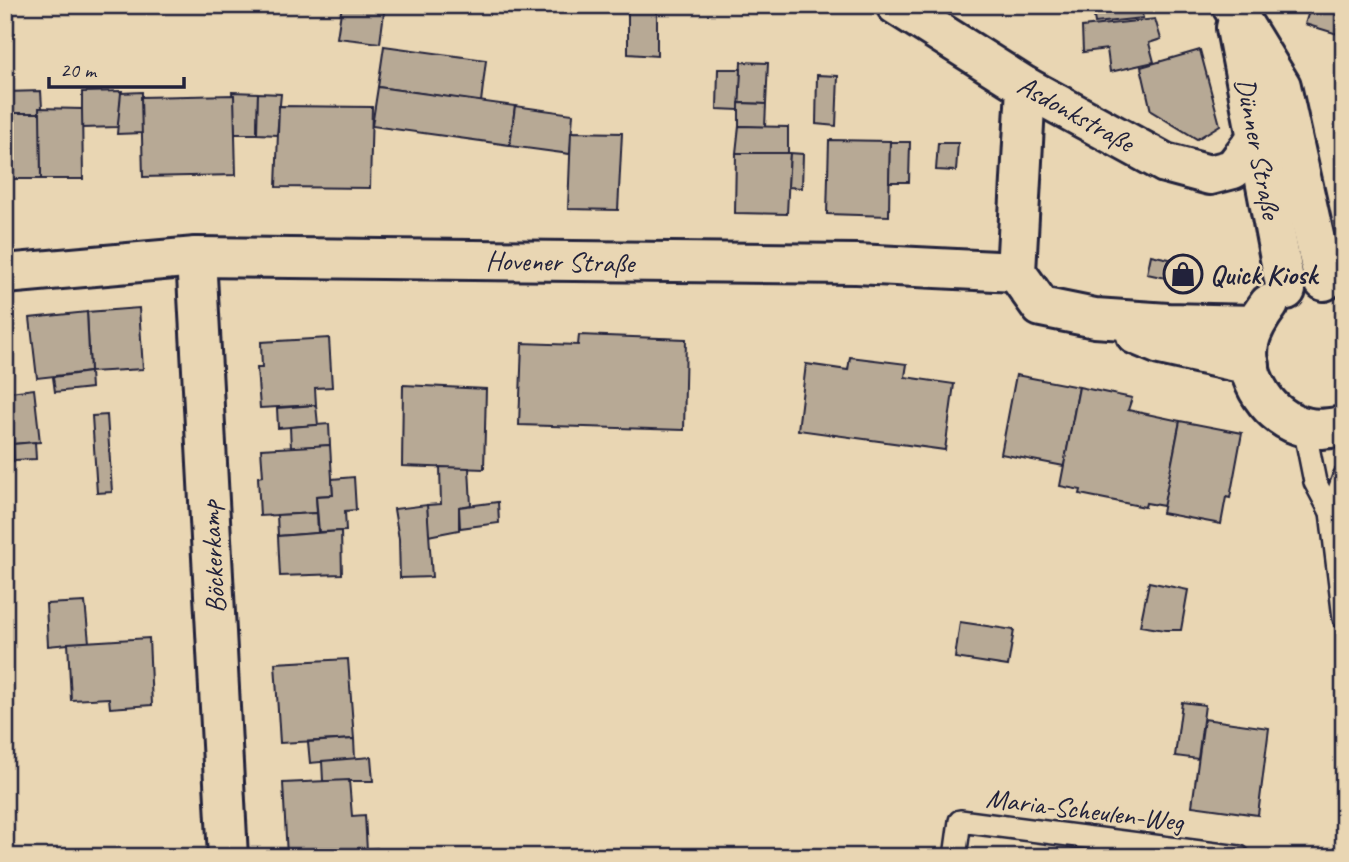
<svg xmlns="http://www.w3.org/2000/svg" width="1349" height="862" font-family="Caveat,sans-serif">
<style>
.building{fill:#b7a995;stroke:#22223b;stroke-width:2}
.lines{fill:none;stroke-linecap:round;stroke-linejoin:round}
.service-casing{stroke:#22223b;stroke-width:26}
.minor-casing{stroke:#22223b;stroke-width:44}
.tertiary-casing{stroke:#22223b;stroke-width:44}
.service{stroke:#e9d6b3;stroke-width:21}
.minor{stroke:#e9d6b3;stroke-width:38}
.tertiary{stroke:#e9d6b3;stroke-width:38}
.labels{text-anchor:middle;stroke-width:5;stroke-linejoin:round;paint-order:stroke}
.street-label{font-size:28px;fill:#22223b;stroke:#e9d6b3}
.poi-label{font-size:28px;font-weight:bold;fill:#22223b;stroke:#e9d6b3;text-anchor:start}
</style>
<rect width="100%" height="100%" fill="#e9d6b3"/>
<filter id="ink" filterUnits="userSpaceOnUse"><feTurbulence type="fractalNoise" baseFrequency=".0143" numOctaves="2"/><feDisplacementMap in="SourceGraphic" scale="14" xChannelSelector="R" yChannelSelector="G"/><feConvolveMatrix kernelMatrix="1 2 1 2 8 2 1 2 1" color-interpolation-filters="sRGB"/></filter>
<g filter="url(#ink)">
<g class="building">
<polygon points="342,5 385,5 380,43 337,38"/>
<polygon points="628,5 657,5 657,56 628,54"/>
<polygon points="1092,5 1140,5 1143,18 1095,23"/>
<polygon points="1311,5 1344,5 1344,36 1305,24"/>
<polygon points="1155,19 1161,39 1149,43 1154,62 1110,72 1107,49 1083,52 1082,27"/>
<polygon points="384,46 486,60 481,102 378,87"/>
<polygon points="1200,50 1220,125 1197,139 1151,111 1141,67"/>
<polygon points="741,62 768,63 766,104 739,103"/>
<polygon points="718,69 741,69 739,110 717,109"/>
<polygon points="817,75 838,76 836,126 816,124"/>
<polygon points="378,87 515,106 510,145 372,126"/>
<polygon points="41,91 42,108 39,108 39,113 5,113 5,92"/>
<polygon points="122,91 118,127 82,128 82,92"/>
<polygon points="142,92 142,133 117,134 121,93"/>
<polygon points="232,92 258,93 257,134 235,134"/>
<polygon points="258,93 281,94 277,135 257,134"/>
<polygon points="234,95 236,175 143,177 141,97"/>
<polygon points="739,103 766,104 765,127 739,126"/>
<polygon points="279,106 372,107 370,188 276,187"/>
<polygon points="515,106 573,114 570,154 510,146"/>
<polygon points="39,108 82,109 83,179 41,179"/>
<polygon points="5,113 40,113 41,179 5,179"/>
<polygon points="739,126 788,127 788,154 736,153"/>
<polygon points="571,132 622,133 618,210 568,209"/>
<polygon points="829,140 890,141 889,216 827,214"/>
<polygon points="890,142 910,142 909,182 889,182"/>
<polygon points="938,143 958,143 956,171 936,170"/>
<polygon points="736,153 790,153 787,214 735,213"/>
<polygon points="790,153 803,154 802,188 788,187"/>
<polygon points="1151,255 1174,260 1171,279 1147,274"/>
<polygon points="1175,259 1191,262 1186,285 1171,282"/>
<polygon points="139,308 143,369 90,372 87,312"/>
<polygon points="87,312 90,372 37,378 30,318"/>
<polygon points="579,335 686,339 684,430 519,425 522,343 578,345"/>
<polygon points="329,338 332,387 315,388 316,405 260,408 257,368 262,368 261,342"/>
<polygon points="850,357 907,364 905,377 954,384 945,450 798,430 806,364 848,370"/>
<polygon points="90,372 91,388 55,392 53,377"/>
<polygon points="1016,375 1079,387 1064,466 1001,454"/>
<polygon points="403,385 486,389 484,469 402,466"/>
<polygon points="1079,387 1132,398 1128,410 1180,421 1164,506 1146,503 1145,507 1080,494 1081,490 1060,486"/>
<polygon points="34,389 40,442 13,444 10,392"/>
<polygon points="316,405 318,425 278,428 277,408"/>
<polygon points="107,415 112,492 97,493 92,416"/>
<polygon points="5,421 12,421 14,461 5,462"/>
<polygon points="1180,421 1242,433 1230,498 1226,497 1221,524 1162,513"/>
<polygon points="329,424 330,445 291,448 290,427"/>
<polygon points="35,442 36,459 14,460 13,444"/>
<polygon points="330,445 333,495 316,496 317,513 260,516 258,477 263,476 261,449"/>
<polygon points="440,467 469,468 471,505 459,507 459,530 428,536 427,505 441,504"/>
<polygon points="354,477 356,510 345,511 346,531 319,532 316,496 333,495 332,479"/>
<polygon points="498,502 499,523 460,528 459,507"/>
<polygon points="427,505 432,577 400,578 399,539 394,509"/>
<polygon points="317,513 318,533 278,536 277,515"/>
<polygon points="341,531 342,574 280,576 278,536"/>
<polygon points="1149,582 1188,590 1181,630 1165,630 1140,626"/>
<polygon points="85,602 89,642 48,646 46,604"/>
<polygon points="960,622 1014,630 1008,666 955,658"/>
<polygon points="149,638 152,705 110,708 109,698 71,700 68,643"/>
<polygon points="348,659 354,739 280,743 275,663"/>
<polygon points="1182,702 1205,705 1198,759 1175,756"/>
<polygon points="1204,719 1269,728 1258,815 1192,806"/>
<polygon points="354,739 355,759 310,763 308,742"/>
<polygon points="371,757 373,781 323,781 322,761"/>
<polygon points="349,780 352,816 365,815 367,851 287,856 283,783"/>
<polygon points="377,848 378,857 328,857 327,853"/>
</g>
<g class="lines">
<defs>
<g id="service">
<polyline points="1304,427 1315,482 1331,512 1344,618"/>
<polyline points="1331,512 1344,477"/>
<polyline points="955,857 960,821 1239,857"/>
</g>
<g id="minor">
<polyline points="196,257 228,857"/>
<polyline points="5,274 196,257 856,264 1016,272"/>
</g>
<g id="tertiary">
<polyline points="896,5 1026,87 1165,163 1210,175 1233,169 1256,139"/>
<polyline points="1232,6 1281,86 1324,281"/>
<polyline points="1236,28 1286,290"/>
<polyline points="1026,87 1016,272 1041,307 1095,318 1168,323 1255,325"/>
<path d="M 1269,304 C 1260,316 1252,328 1249,343 C 1243,379 1270,419 1305,427 C 1318,431 1331,428 1344,426"/>
<polyline points="1136,335 1160,345 1250,365"/>
</g>
</defs>
<use href="#service" class="service-casing"/>
<use href="#minor" class="minor-casing"/>
<use href="#tertiary" class="tertiary-casing"/>
<use href="#service" class="service"/>
<use href="#minor" class="minor"/>
<use href="#tertiary" class="tertiary"/>
</g>
</g>
<defs>
<symbol id="shop-ring" viewBox="-11 -11 22 22"><circle r="9.5" fill="#e9d6b3" stroke="#22223b" stroke-width="1.5"/><path d="M-5-2.5h2.3a2.7 3.5 0 0 1 5.4 0H5L5.5 6h-11ZM-1.5-2.5h3a1.5 2.3 0 0 0-3 0Z" fill="#22223b"/></symbol>
</defs>
<g fill-rule="evenodd">
<use href="#shop-ring" x="1161" y="252" width="44" height="44"/>
</g>
<g class="labels">
<g class="street-label">
<text transform="translate(1076 113) rotate(29)" y="10">Asdonkstraße</text>
<text transform="translate(1259 148) rotate(79)" y="10">Dünner Straße</text>
<text transform="translate(560 261) rotate(1)" y="10">Hovener Straße</text>
<text transform="translate(212 557) rotate(-93)" y="10">Böckerkamp</text>
<text transform="translate(1085 809) rotate(7)" y="10">Maria-Scheulen-Weg</text>
</g>
<g class="poi-label">
<text x="1210" y="284">Quick Kiosk</text>
</g>
</g>
<rect width="1349" height="862" fill="none" stroke="#e9d6b3" stroke-width="28"/>
<rect x="14" y="14" width="1321" height="834" fill="none" stroke="#22223b" stroke-width="2.5" filter="url(#ink)"/>
<path d="M49 77v10h135v-10" fill="none" stroke="#22223b" stroke-width="3.5"/>
<text x="60" y="77" font-size="21" fill="#22223b" stroke="#e9d6b3" stroke-width="5" paint-order="stroke">20 m</text>
</svg>
